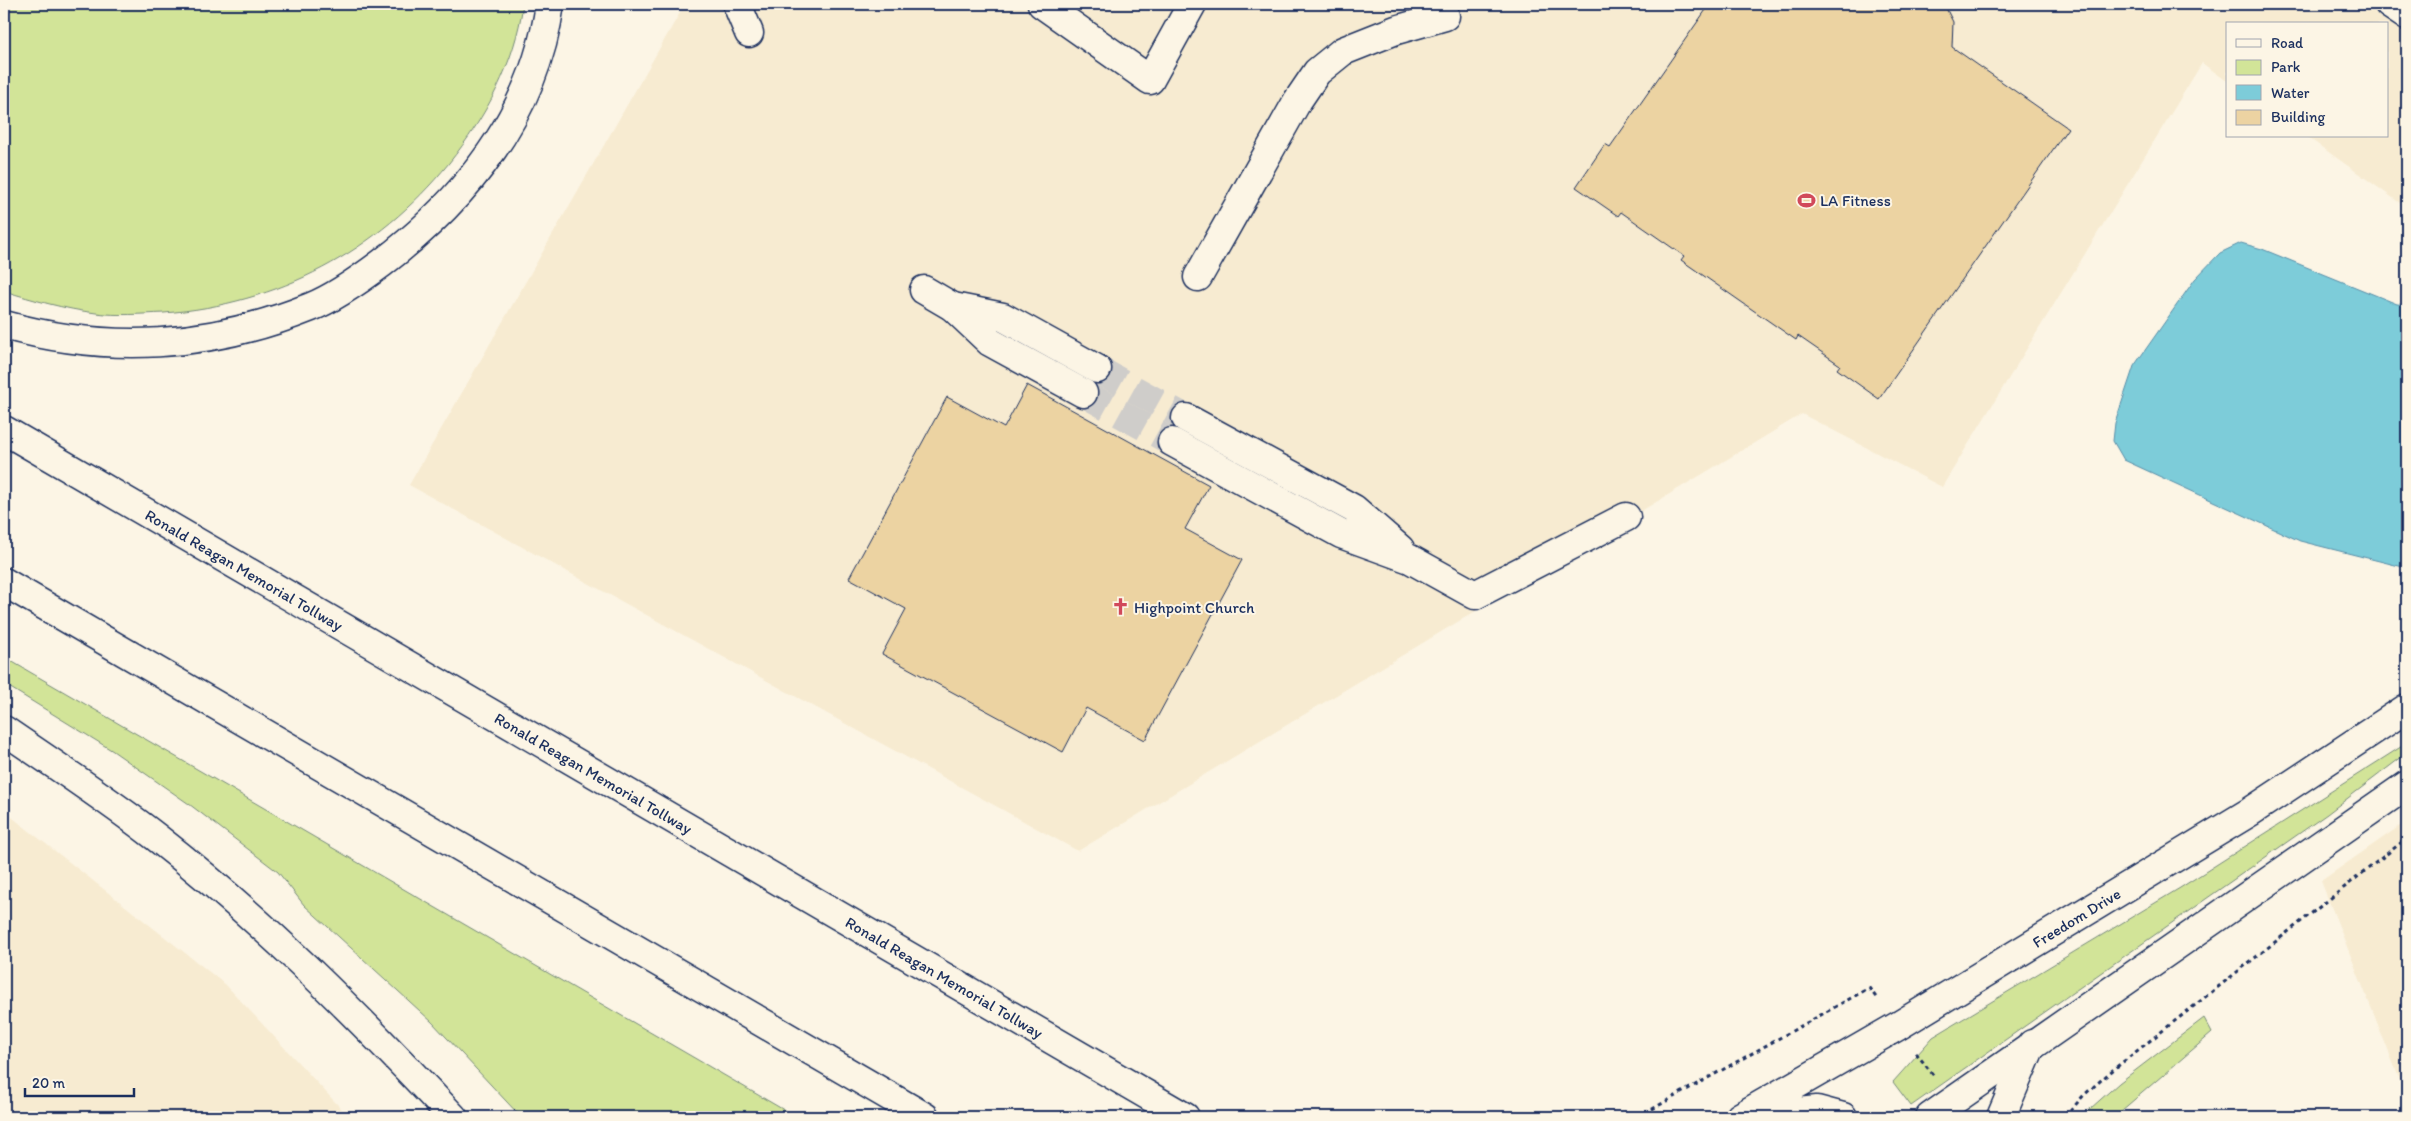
<svg xmlns="http://www.w3.org/2000/svg" width="2411" height="1121" font-family="Itim,sans-serif">
<style>
.built{fill:#f7ebd1}
.green{fill:#d2e498;stroke:#768a7b}
.water{fill:#7dccd9;stroke:#568da8}
.building{fill:#ecd3a2;stroke:#1b2f5e}
.lines{fill:none;stroke-linecap:round;stroke-linejoin:round}
.minor-tunnel{stroke:#cfcdca;stroke-width:28;stroke-dasharray:28 14;stroke-linecap:butt}
.minor-casing{stroke:#1b2f5e;stroke-width:31}
.highway-casing{stroke:#1b2f5e;stroke-width:31}
.path{stroke:#1b2f5e;stroke-width:3;stroke-dasharray:4 4;stroke-linecap:butt}
.minor{stroke:#fcf5e5;stroke-width:28}
.highway{stroke:#fcf5e5;stroke-width:28}
.labels{text-anchor:middle;stroke-width:4;stroke-linejoin:round;paint-order:stroke}
.poi-label{font-size:16px;fill:#1b2f5e;stroke:#fcf5e5;text-anchor:start}
.street-label{font-size:16px;fill:#1b2f5e;stroke:#fcf5e5}
</style>
<rect width="100%" height="100%" fill="#fcf5e5"/>
<filter id="ink" filterUnits="userSpaceOnUse"><feTurbulence type="fractalNoise" baseFrequency=".02" numOctaves="2"/><feDisplacementMap in="SourceGraphic" scale="10" xChannelSelector="R" yChannelSelector="G"/><feConvolveMatrix kernelMatrix="1 2 1 2 8 2 1 2 1" color-interpolation-filters="sRGB"/></filter>
<g filter="url(#ink)">
<g class="built">
<polygon points="685,4 2407,4 2407,208 2306,136 2387,136 2387,24 2227,24 2227,81 2202,63 1942,487 1802,414 1078,851 409,485"/>
<polygon points="4,811 226,985 349,1117 4,1117"/>
<polygon points="2407,821 2407,1098 2321,881"/>
</g>
<g class="green">
<path d="M 4,4 L 523,4 C 515,63 486,117 449,163 C 377,252 279,304 164,313 C 141,314 118,316 96,313 C 64,309 34,300 4,291 Z"/>
<polygon points="4,657 796,1117 521,1117 432,1022 304,905 278,872 189,804 113,751 4,684"/>
<polygon points="2407,743 2407,753 2327,814 1911,1106 1893,1082 1933,1037 2180,888"/>
<polygon points="2204,1018 2212,1033 2114,1117 2081,1117 2119,1083"/>
</g>
<polygon class="water" points="2241,243 2262,249 2397,304 2407,305 2407,568 2300,541 2124,460 2113,441 2115,423 2134,366 2195,279 2220,253"/>
<g class="building">
<polygon points="1710,4 1944,4 1953,22 1952,47 2068,128 1879,399 1837,369 1840,365 1798,336 1796,340 1681,260 1684,256 1621,212 1618,216 1576,187 1605,144 1610,147"/>
<polygon points="1027,385 1209,485 1185,529 1242,560 1145,740 1086,708 1063,752 882,654 906,609 849,578 947,397 1004,428"/>
</g>
<g class="lines">
<g class="minor-tunnel">
<polyline points="1097,369 1186,418"/>
<polyline points="1083,393 1172,442"/>
</g>
<defs>
<g id="minor">
<polyline points="737,4 749,33"/>
<polyline points="1042,4 1150,80 1192,4"/>
<polyline points="2389,4 2407,16"/>
<polyline points="1198,277 1298,100 1317,72 1343,51 1396,30 1445,16 1442,4"/>
<polyline points="924,290 953,307 990,342 1083,393"/>
<polyline points="953,307 1003,317 1097,369"/>
<polyline points="1186,418 1354,509 1400,549"/>
<polyline points="1172,442 1341,534 1410,559 1475,595 1626,517"/>
<path id="s1" d="M 1740,1117 L 1898,1026 L 2250,812 L 2407,708"/>
<polyline points="1930,1117 2407,785"/>
</g>
<g id="highway">
<path d="M 4,325 C 109,354 209,348 311,307 C 334,298 362,278 382,263 C 467,198 535,113 550,4"/>
<path id="s2" d="M 4,430 L 1185,1117"/>
<polyline points="4,582 925,1117"/>
<path d="M 4,730 C 55,765 107,799 156,837 C 264,921 360,1018 453,1117"/>
<polyline points="1751,1117 1817,1110 1843,1117"/>
<polyline points="2001,1117 2032,1044"/>
</g>
</defs>
<use href="#minor" class="minor-casing"/>
<use href="#highway" class="highway-casing"/>
<g class="path">
<polyline points="1916,1053 1934,1076"/>
<polyline points="1638,1117 1869,988 1878,1000"/>
<polyline points="2065,1117 2084,1095 2114,1069 2407,838"/>
</g>
<use href="#minor" class="minor"/>
<use href="#highway" class="highway"/>
</g>
</g>
<defs>
<symbol id="stadium-bare" viewBox="-9 -9 18 18"><path d="M0-5a6.5 5 0 1 0 0 10a6.5 5 0 1 0 0-10ZM-3.5-1.8h7v3.6h-7Z" fill="#d1495b" stroke="#fcf5e5" stroke-width="2.5" paint-order="stroke"/></symbol>
<symbol id="church-bare" viewBox="-9 -9 18 18"><path d="M-1.2-6h2.4v3.5h3.3v2.4h-3.3V6h-2.4V-.1h-3.3v-2.4h3.3Z" fill="#d1495b" stroke="#fcf5e5" stroke-width="2.5" paint-order="stroke"/></symbol>
</defs>
<g fill-rule="evenodd">
<use href="#stadium-bare" x="1794" y="188" width="25" height="25"/>
<use href="#church-bare" x="1108" y="594" width="25" height="25"/>
</g>
<g class="labels">
<g class="poi-label">
<text x="1820" y="206">LA Fitness</text>
<text x="1134" y="613">Highpoint Church</text>
</g>
<g class="street-label">
<text dy="6" stroke="none"><textPath href="#s2" startOffset="278">Ronald Reagan Memorial Tollway</textPath></text>
<text dy="6" stroke="none"><textPath href="#s2" startOffset="682">Ronald Reagan Memorial Tollway</textPath></text>
<text dy="6" stroke="none"><textPath href="#s1" startOffset="391">Freedom Drive</textPath></text>
<text dy="6" stroke="none"><textPath href="#s2" startOffset="1088">Ronald Reagan Memorial Tollway</textPath></text>
</g>
</g>
<rect width="2411" height="1121" fill="none" stroke="#fcf5e5" stroke-width="20"/>
<rect x="10" y="10" width="2391" height="1101" fill="none" stroke="#1b2f5e" stroke-width="2" filter="url(#ink)"/>
<rect x="2226" y="22" width="162" height="115" fill="#fcf5e5" stroke="#a2a6af"/>
<rect x="2236" y="39" width="25" height="8" fill="#fcf5e5" stroke="#a2a6af"/>
<text x="2271" y="48" font-size="15" fill="#1b2f5e">Road</text>
<rect x="2236" y="60" width="25" height="15" fill="#d2e498" stroke="#a2a6af"/>
<text x="2271" y="72" font-size="15" fill="#1b2f5e">Park</text>
<rect x="2236" y="85" width="25" height="15" fill="#7dccd9" stroke="#a2a6af"/>
<text x="2271" y="98" font-size="15" fill="#1b2f5e">Water</text>
<rect x="2236" y="110" width="25" height="15" fill="#ecd3a2" stroke="#a2a6af"/>
<text x="2271" y="122" font-size="15" fill="#1b2f5e">Building</text>
<path d="M25 1088v8h109v-8" fill="none" stroke="#1b2f5e" stroke-width="2.5"/>
<text x="32" y="1088" font-size="15" fill="#1b2f5e" stroke="#fcf5e5" stroke-width="4" paint-order="stroke">20 m</text>
</svg>
